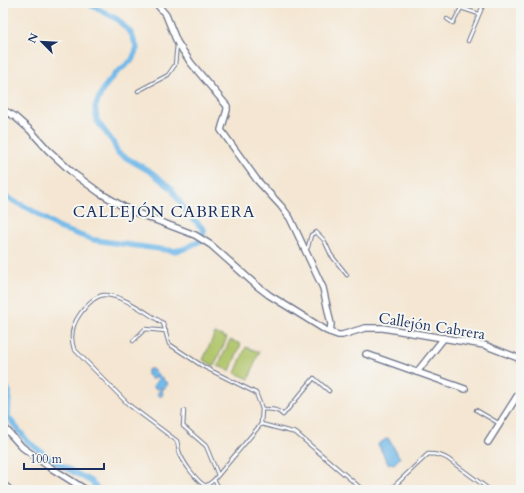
<svg xmlns="http://www.w3.org/2000/svg" width="524" height="493" font-family="Cardo,serif">
<style>
.green{fill:#b0c56a;stroke:#667a64}
.water{fill:#72b9e9;stroke:#4674a4}
.lines{fill:none;stroke-linecap:round;stroke-linejoin:round}
.canal{stroke:#72b9e9;stroke-width:5.5}
.lane-casing{stroke:#676f87;stroke-width:4.5}
.street-casing{stroke:#676f87;stroke-width:8}
.lane{stroke:#fff;stroke-width:2.5}
.street{stroke:#fff;stroke-width:5.5}
.labels{text-anchor:middle;stroke-width:4;stroke-linejoin:round;paint-order:stroke}
.street-label{font-size:15px;fill:#1b2f5e;stroke:#f6f6f2}
.neighbourhood-label{font-size:16px;letter-spacing:1px;fill:#1b2f5e;stroke:#f6f6f2}
</style>
<rect width="100%" height="100%" fill="#f6f6f2"/>
<filter id="ink" filterUnits="userSpaceOnUse"><feTurbulence type="fractalNoise" baseFrequency=".025" numOctaves="2"/><feDisplacementMap in="SourceGraphic" scale="8" xChannelSelector="R" yChannelSelector="G"/><feConvolveMatrix kernelMatrix="1 2 1 2 8 2 1 2 1" color-interpolation-filters="sRGB"/></filter>
<filter id="wash" filterUnits="userSpaceOnUse"><feTurbulence type="fractalNoise" baseFrequency=".012" numOctaves="4" result="noise"/><feDisplacementMap in="SourceGraphic" scale="16" xChannelSelector="R" yChannelSelector="G"/><feGaussianBlur stdDeviation="0.9" result="paint"/><feColorMatrix in="noise" values="0 0 0 0 0 0 0 0 0 0 0 0 0 0 0 0 0 1.4 0 .05"/><feComposite in="paint" operator="in"/></filter>
<g filter="url(#wash)">
<rect width="100%" height="100%" fill="#f4e6d2"/>
<g class="green">
<polygon points="215,333 227,338 214,366 203,360"/>
<polygon points="230,340 241,344 230,371 218,366"/>
<polygon points="246,347 259,352 249,379 235,373"/>
</g>
<g class="water">
<polygon points="149,369 152,369 168,384 162,391 163,393 162,396 159,396 157,394 161,388 160,387 157,390 153,386 158,379 156,377 153,380 147,375 147,371"/>
<polygon points="388,438 400,458 394,464 391,463 388,464 378,444"/>
</g>
<g class="lines">
<g class="canal">
<polyline points="3,196 30,209 59,228 94,240 174,251 184,249 202,240 204,230 185,210 171,188 151,172 118,153 113,142 97,121 95,107 103,89 115,74 132,60 137,48 131,33 117,19 87,3"/>
<polyline points="3,380 9,392 8,417 28,442 54,461 92,482 98,490"/>
</g>
</g>
</g>
<g filter="url(#ink)">
<g class="lines">
<defs>
<g id="lane">
<polyline points="447,19 453,23 461,8 479,14"/>
<polyline points="468,41 484,3"/>
<polyline points="138,91 168,75 175,65 177,44"/>
<polyline points="305,250 308,247 311,235 316,232 324,240 331,255 347,275"/>
<polyline points="133,341 145,329 166,331"/>
<polyline points="476,410 500,424"/>
<polyline points="184,411 183,426 206,446 218,475"/>
<polyline points="261,424 296,433 363,490"/>
<path d="M 214,480 L 261,424 L 262,409 C 270,409 278,409 283,415 L 314,378 L 329,391"/>
<path d="M 221,490 L 214,480 L 206,486 C 197,482 182,461 179,451 C 178,448 178,444 177,441 L 129,405 L 74,349 C 70,337 72,325 80,314 C 85,307 94,296 104,295 C 121,294 148,314 163,323 L 169,344 L 204,367 L 256,393 L 262,409"/>
<path d="M 390,490 L 428,454 C 436,454 442,455 448,459 L 490,490"/>
</g>
<g id="street">
<polyline points="156,3 166,15 177,42 191,63 227,106 227,110 221,130 257,180 281,206 290,218 323,288 331,324 330,332"/>
<polyline points="3,110 14,116 30,130 48,150 74,174 100,193 129,210 195,235 211,245 256,285 269,295 327,331 338,335 342,335 365,328 383,328 484,345 521,359"/>
<polyline points="366,354 465,389"/>
<polyline points="417,372 444,338"/>
<polyline points="3,426 22,447 48,466 86,490"/>
<polyline points="488,442 521,390"/>
<polyline points="3,484 10,490"/>
</g>
</defs>
<use href="#lane" class="lane-casing"/>
<use href="#street" class="street-casing"/>
<use href="#lane" class="lane"/>
<use href="#street" class="street"/>
</g>
</g>
<g class="labels">
<g class="street-label">
<text transform="translate(432 326) rotate(9)" y="5">Callejón Cabrera</text>
</g>
<g class="neighbourhood-label">
<text x="164" y="217">CALLEJÓN CABRERA</text>
</g>
</g>
<rect width="524" height="493" fill="none" stroke="#f6f6f2" stroke-width="16"/>
<g transform="translate(42 42) rotate(294)" stroke="#f6f6f2" stroke-width="3" paint-order="stroke">
<path d="M0-3L7 15L0 10L-7 15Z" fill="#1b2f5e"/>
<text y="-6" font-size="11" font-weight="bold" text-anchor="middle" fill="#1b2f5e">N</text>
</g>
<path d="M24 463v6h80v-6" fill="none" stroke="#1b2f5e" stroke-width="2"/>
<text x="30" y="463" font-size="12" fill="#1b2f5e" stroke="#f6f6f2" stroke-width="3" paint-order="stroke">100 m</text>
</svg>
